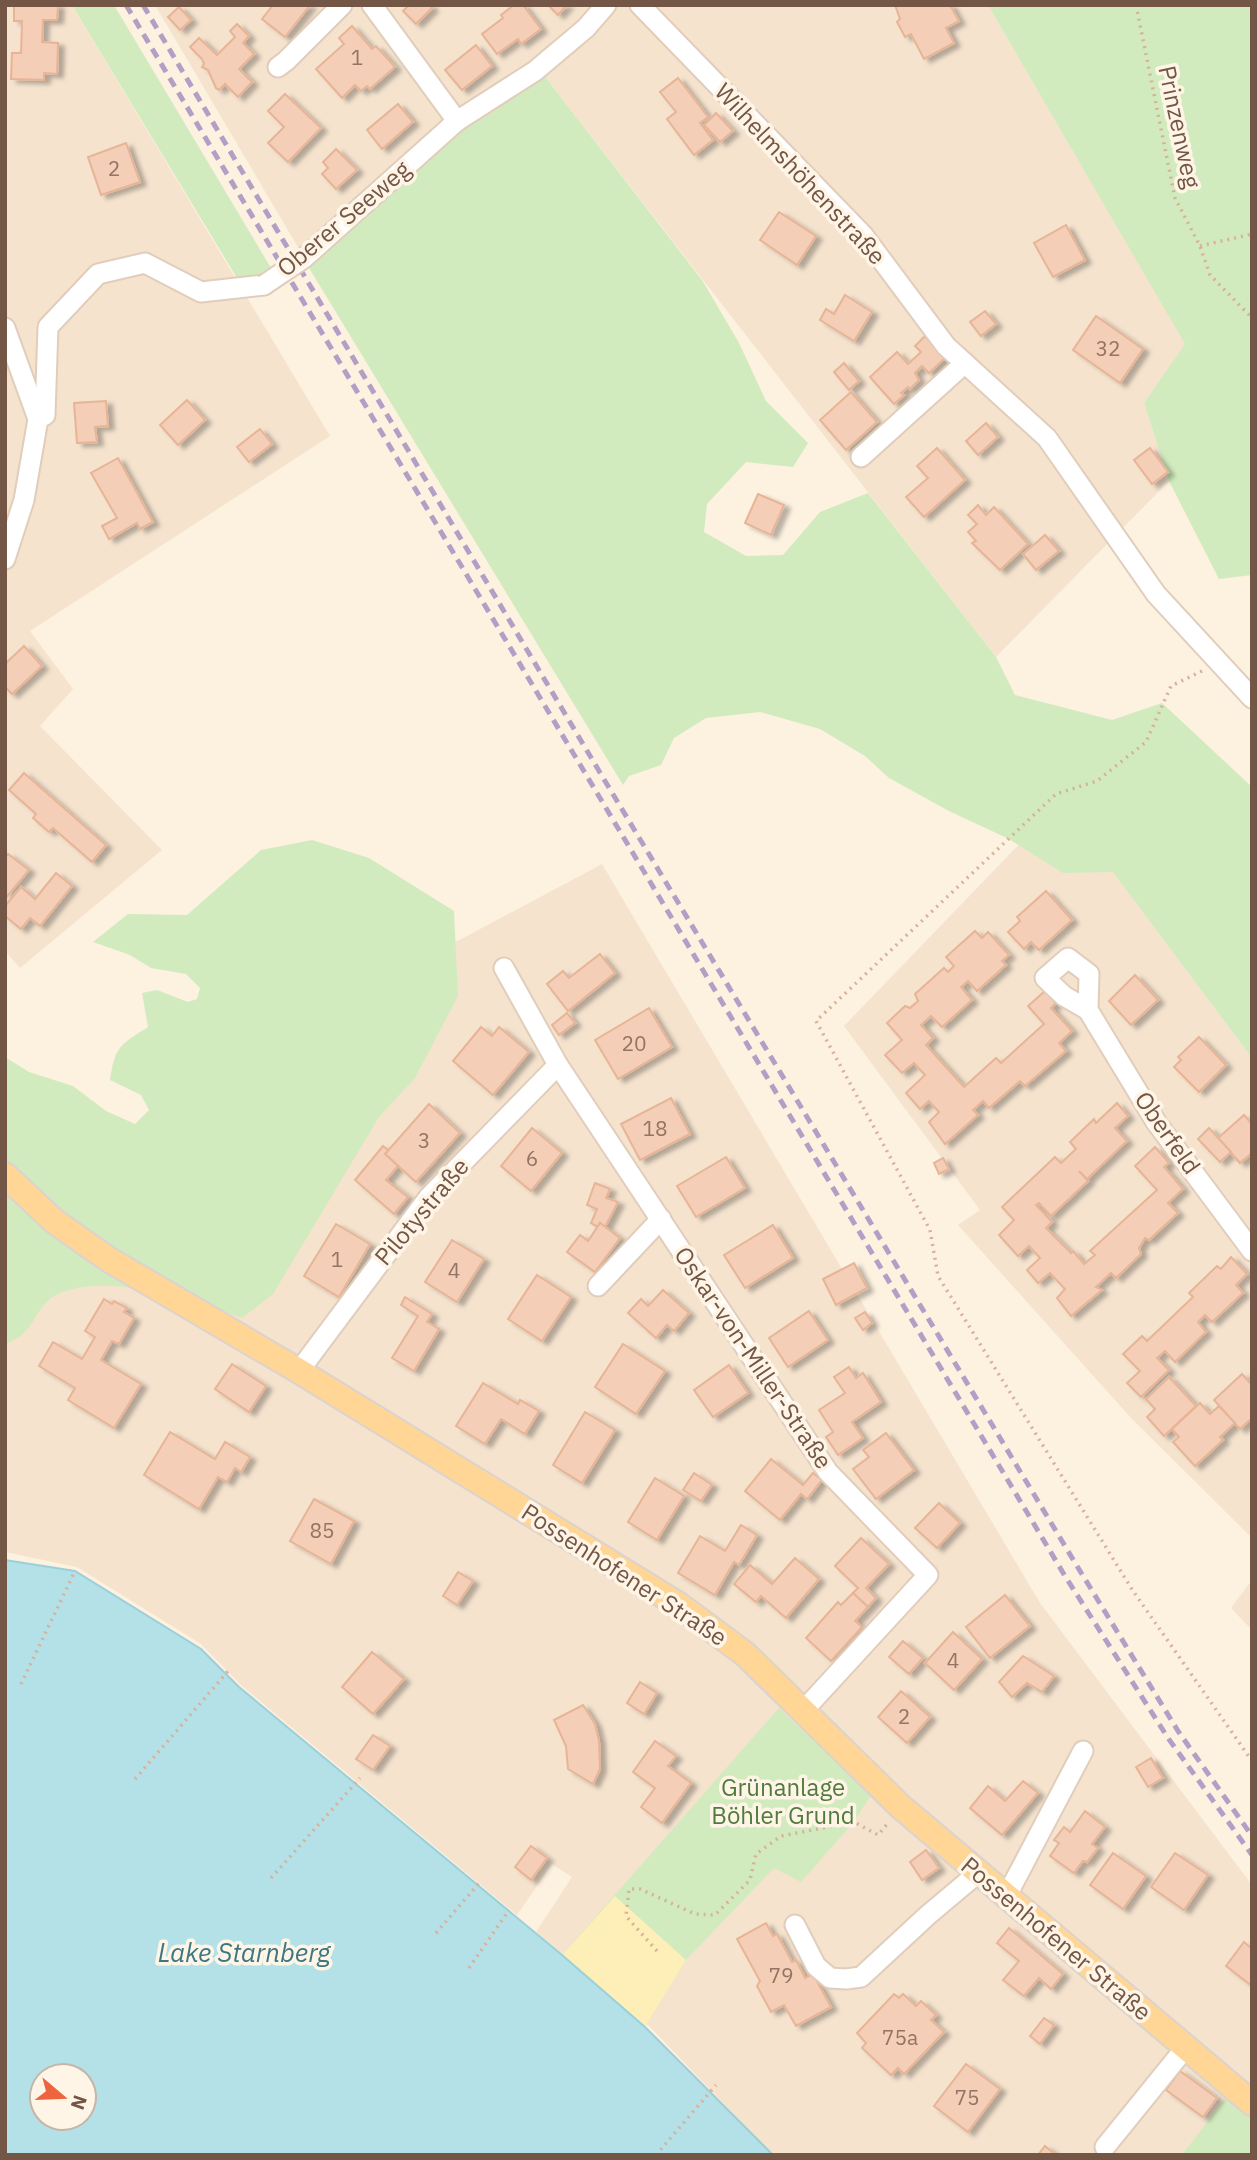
<svg xmlns="http://www.w3.org/2000/svg" width="1257" height="2160" font-family="'IBM Plex Sans',sans-serif">
<style>
.residential{fill:#f5e3ce}
.green{fill:#d1ebbe}
.sand{fill:#feeeb8}
.water{fill:#b4e0e7;stroke:#9ad0d9;stroke-width:2;fill-rule:evenodd}
.building{fill:#f4ceb6;stroke:#e7b496;stroke-width:2;filter:url(#shadow)}
.lines{fill:none;stroke-linecap:round;stroke-linejoin:round}
.minor-casing{stroke:#e1cdbb;stroke-width:23}
.major-casing{stroke:#dbd3cf;stroke-width:28}
.path{stroke:#d8b19a;stroke-width:3.5;stroke-dasharray:2 5;stroke-linecap:butt}
.minor{stroke:#fff;stroke-width:19}
.major{stroke:#ffd695;stroke-width:24}
.rail{stroke:#b39fc6;stroke-width:5;stroke-dasharray:10 7;stroke-linecap:butt}
.minor-bridge-casing{stroke:#e1cdbb;stroke-width:23;stroke-linecap:butt}
.minor-bridge{stroke:#fff;stroke-width:19}
.labels{text-anchor:middle;stroke-width:7;stroke-linejoin:round;paint-order:stroke}
.number-label{font-size:21px;fill:#947462}
.street-label{font-size:24px;fill:#745646;stroke:#fff5e7}
.park-label{font-size:24px;fill:#517b3e;stroke:#fff5e7}
.water-label{font-size:26px;font-style:italic;fill:#3c7782;stroke:#fff5e7}
</style>
<defs>
<filter id="shadow"><feDropShadow dx="6" dy="3.5" stdDeviation="2" flood-color="#0004"/></filter>
</defs>
<rect width="100%" height="100%" fill="#fdf1e0"/>
<g class="residential">
<polygon points="5,5 72,5 330,436 30,631 73,689 40,726 162,850 20,968 5,951"/>
<polygon points="155,5 988,5 1186,344 1144,403 1169,481 996,657 543,74 302,254"/>
<polygon points="1061,801 1252,1058 1252,1538 1132,1419 958,1225 980,1210 844,1026"/>
<polygon points="602,864 1040,1603 1252,1885 1252,2155 773,2155 650,2027 536,1932 572,1877 552,1864 517,1915 242,1686 201,1644 77,1567 5,1552 5,1230 437,952"/>
<polygon points="1252,1580 1252,1630 1231,1608"/>
</g>
<g class="green">
<polygon points="72,5 114,5 274,273 240,283"/>
<polygon points="988,5 1252,5 1252,575 1219,579 1169,481 1144,403 1185,344"/>
<polygon points="543,74 702,280 739,343 766,401 808,443 793,467 746,462 707,504 704,532 746,556 783,555 820,512 868,493 996,657 1015,695 1112,720 1162,703 1252,787 1252,1058 1113,872 1063,873 1009,839 949,811 889,778 865,756 820,729 760,712 706,718 674,738 661,765 629,776 623,785 306,263 460,127"/>
<path d="M 312,840 L 369,858 L 454,911 L 458,996 L 415,1078 L 379,1117 L 273,1294 L 242,1318 C 193,1300 103,1270 54,1296 C 41,1303 34,1323 24,1333 C 19,1338 11,1341 5,1344 L 5,1057 L 29,1072 L 73,1086 L 106,1111 L 135,1124 L 149,1110 L 141,1095 L 110,1080 C 115,1046 120,1045 148,1027 L 142,993 L 157,990 L 188,1002 L 197,999 L 200,988 L 186,974 L 151,968 L 130,955 L 93,942 L 128,914 L 187,915 L 261,850 Z"/>
<polygon points="779,1708 871,1795 854,1822 801,1882 774,1868 686,1960 645,2027 562,1955"/>
<polygon points="1227,2096 1252,2116 1252,2155 1182,2155"/>
</g>
<polygon class="sand" points="615,1896 686,1960 645,2027 562,1955"/>
<path class="water" d="M 5,1560 L 75,1571 L 201,1649 L 239,1687 L 562,1955 L 645,2027 L 773,2155 L 5,2155 ZM 42,2076 L 84,2076 L 84,2118 L 42,2118 Z"/>
<g class="building">
<polygon points="14,5 58,5 57,20 43,20 42,42 58,43 57,74 44,73 44,80 11,79 12,53 21,53 22,21 14,21"/>
<polygon points="273,5 310,5 285,37 262,19"/>
<polygon points="409,5 430,5 432,8 416,24 403,11"/>
<polygon points="514,5 523,5 541,29 521,44 518,39 497,54 482,34 503,18 501,15"/>
<polygon points="548,5 567,5 558,15"/>
<polygon points="895,5 950,5 959,21 946,28 954,43 924,59 911,34 905,37 897,22 900,19"/>
<polygon points="179,7 191,20 180,30 168,17"/>
<polygon points="237,24 249,36 243,43 254,54 239,69 252,82 238,97 225,84 219,90 216,88 208,70 202,67 204,64 202,59 190,47 199,38 217,55 235,37 230,31"/>
<polygon points="352,26 372,49 376,46 395,67 370,89 367,86 361,91 355,85 342,98 316,69 344,44 339,38"/>
<polygon points="476,45 492,66 462,90 445,70"/>
<polygon points="678,78 708,117 700,123 713,140 694,155 667,119 676,112 660,92"/>
<polygon points="285,94 321,128 288,162 268,143 284,127 268,111"/>
<polygon points="398,104 413,122 382,149 367,130"/>
<polygon points="716,113 733,131 720,142 704,125"/>
<polygon points="126,143 140,182 101,195 88,157"/>
<polygon points="336,149 357,170 336,189 322,174 328,168 323,162"/>
<polygon points="779,212 816,236 797,265 760,240"/>
<polygon points="1066,225 1085,260 1053,277 1034,243"/>
<polygon points="845,295 872,312 854,341 820,320 826,309 834,314"/>
<polygon points="985,311 996,324 981,336 970,322"/>
<polygon points="1096,316 1143,349 1120,383 1073,350"/>
<polygon points="925,336 945,358 929,373 922,366 915,373 919,380 910,389 908,387 901,393 904,395 894,404 870,377 897,352 908,364 921,352 915,346"/>
<polygon points="844,363 859,381 849,390 834,372"/>
<polygon points="851,392 877,422 846,450 820,420"/>
<polygon points="187,400 205,420 178,445 160,425"/>
<polygon points="106,401 108,426 95,427 97,442 77,443 74,403"/>
<polygon points="986,423 998,437 978,455 966,441"/>
<polygon points="260,429 272,444 249,462 237,447"/>
<polygon points="937,448 965,480 924,517 906,497 928,478 917,466"/>
<polygon points="1150,448 1168,472 1152,484 1134,460"/>
<polygon points="118,458 153,522 140,529 137,523 109,539 102,526 117,518 91,473"/>
<polygon points="758,494 784,505 771,535 745,523"/>
<polygon points="978,505 986,515 994,507 1028,544 1000,570 972,543 976,541 968,532 977,524 968,515"/>
<polygon points="1045,535 1059,551 1036,570 1023,554"/>
<polygon points="24,646 42,666 12,694 5,687 5,664"/>
<polygon points="24,773 106,845 92,862 53,828 49,832 33,818 36,814 9,790"/>
<polygon points="8,854 29,870 5,899 5,858"/>
<polygon points="56,873 72,886 40,926 30,918 21,929 5,916 5,906 21,887 35,899"/>
<polygon points="1046,891 1072,920 1039,950 1031,942 1024,949 1008,932 1020,921 1017,917"/>
<polygon points="975,931 982,938 988,932 1009,955 1002,961 1006,965 977,991 968,981 961,987 972,1000 942,1027 931,1016 921,1025 933,1038 926,1045 964,1087 996,1058 1001,1063 1044,1024 1028,1006 1045,991 1056,1003 1051,1008 1072,1031 1059,1043 1066,1051 1025,1086 1020,1081 989,1108 983,1101 973,1110 978,1115 945,1144 929,1122 939,1112 929,1101 920,1109 906,1093 925,1075 914,1063 902,1073 885,1055 902,1040 887,1023 905,1006 910,1008 918,1001 915,994 944,968 948,972 954,966 946,957"/>
<polygon points="600,954 615,973 568,1011 547,984 563,971 569,978"/>
<polygon points="1135,975 1158,1000 1131,1025 1109,1001"/>
<polygon points="649,1008 672,1047 618,1079 595,1040"/>
<polygon points="567,1013 575,1023 559,1035 552,1025"/>
<polygon points="481,1027 492,1036 499,1027 529,1052 493,1095 453,1061"/>
<polygon points="1199,1037 1226,1065 1199,1092 1174,1067 1181,1060 1178,1057"/>
<polygon points="671,1098 690,1134 640,1160 621,1124"/>
<polygon points="1117,1103 1128,1116 1115,1128 1127,1141 1087,1179 1079,1171 1088,1181 1051,1216 1039,1203 1036,1205 1052,1222 1046,1228 1071,1253 1073,1251 1084,1264 1095,1255 1090,1251 1157,1190 1135,1166 1155,1147 1169,1163 1164,1167 1183,1189 1168,1203 1178,1213 1149,1240 1145,1238 1139,1248 1141,1254 1116,1278 1111,1273 1096,1287 1102,1290 1071,1316 1057,1298 1065,1289 1050,1273 1038,1283 1027,1270 1040,1258 1029,1246 1018,1256 999,1235 1014,1220 1002,1207 1055,1157 1061,1163 1076,1149 1070,1142 1094,1119 1096,1123"/>
<polygon points="429,1104 460,1133 416,1182 385,1154"/>
<polygon points="1244,1115 1252,1124 1252,1153 1240,1163 1218,1138"/>
<polygon points="532,1128 562,1153 531,1191 501,1166"/>
<polygon points="1209,1128 1231,1152 1220,1162 1198,1139"/>
<polygon points="383,1146 388,1150 385,1154 398,1166 386,1180 408,1197 394,1214 355,1180"/>
<polygon points="726,1157 745,1188 696,1217 677,1186"/>
<polygon points="943,1158 949,1169 939,1174 934,1163"/>
<polygon points="595,1183 610,1189 606,1198 618,1202 605,1227 600,1223 598,1227 591,1223 597,1209 587,1205"/>
<polygon points="600,1223 620,1238 595,1272 567,1252 580,1235 588,1241"/>
<polygon points="336,1224 370,1244 339,1297 304,1276"/>
<polygon points="773,1225 793,1258 745,1288 724,1255"/>
<polygon points="452,1240 484,1259 457,1302 425,1282"/>
<polygon points="1231,1257 1247,1274 1236,1285 1243,1293 1212,1322 1205,1315 1198,1322 1206,1332 1175,1362 1165,1351 1157,1358 1169,1370 1141,1397 1127,1383 1140,1371 1123,1354 1142,1336 1147,1341 1193,1297 1189,1293 1217,1266 1221,1269"/>
<polygon points="854,1263 867,1288 836,1305 823,1279"/>
<polygon points="537,1275 571,1297 542,1341 508,1319"/>
<polygon points="663,1290 689,1313 674,1331 667,1325 656,1338 628,1313 641,1299 648,1306"/>
<polygon points="405,1297 432,1314 427,1322 439,1329 414,1371 392,1358 418,1316 401,1305"/>
<polygon points="104,1299 112,1304 114,1301 127,1308 124,1312 134,1318 119,1344 112,1341 101,1360 141,1384 114,1428 68,1400 75,1388 39,1366 53,1342 82,1359 95,1337 85,1331"/>
<polygon points="809,1311 828,1340 788,1367 769,1338"/>
<polygon points="865,1312 872,1323 863,1330 855,1318"/>
<polygon points="623,1344 665,1371 636,1414 595,1387"/>
<polygon points="232,1364 266,1386 249,1412 215,1389"/>
<polygon points="729,1365 748,1393 713,1417 694,1390"/>
<polygon points="849,1367 856,1378 863,1373 881,1402 852,1422 863,1438 838,1455 826,1437 833,1432 819,1410 845,1393 834,1377"/>
<polygon points="1242,1374 1252,1385 1252,1418 1240,1429 1214,1400"/>
<polygon points="1169,1377 1196,1406 1164,1436 1147,1417 1155,1409 1146,1399"/>
<polygon points="483,1383 518,1404 520,1400 539,1411 525,1434 501,1419 485,1444 456,1426"/>
<polygon points="1200,1403 1210,1414 1219,1406 1235,1423 1220,1437 1223,1440 1195,1466 1173,1442 1179,1437 1172,1429"/>
<polygon points="585,1412 615,1430 582,1483 553,1465"/>
<polygon points="170,1432 215,1459 225,1442 250,1457 241,1472 235,1468 227,1482 218,1477 199,1509 144,1475"/>
<polygon points="886,1433 914,1470 876,1499 853,1469 869,1457 863,1450"/>
<polygon points="771,1459 803,1485 813,1473 822,1480 807,1499 801,1494 780,1520 745,1491"/>
<polygon points="694,1473 712,1485 701,1501 683,1490"/>
<polygon points="655,1478 684,1496 657,1540 628,1522"/>
<polygon points="314,1499 354,1521 331,1564 290,1541"/>
<polygon points="939,1503 960,1523 937,1548 915,1528"/>
<polygon points="741,1525 757,1535 739,1565 734,1562 715,1595 678,1573 700,1536 725,1551"/>
<polygon points="861,1538 889,1564 866,1588 876,1598 868,1607 853,1593 858,1588 835,1566"/>
<polygon points="795,1558 819,1579 786,1618 761,1596 756,1602 734,1584 750,1565 772,1584"/>
<polygon points="458,1572 473,1581 457,1605 443,1596"/>
<polygon points="853,1593 868,1607 855,1621 862,1627 831,1661 806,1638 838,1602 841,1605"/>
<polygon points="1005,1595 1030,1626 990,1658 966,1627"/>
<polygon points="953,1632 982,1659 954,1690 925,1663"/>
<polygon points="903,1641 923,1658 909,1674 889,1657"/>
<polygon points="372,1652 404,1679 373,1714 342,1687"/>
<polygon points="1023,1656 1054,1676 1042,1692 1027,1683 1012,1697 999,1682"/>
<polygon points="640,1682 657,1693 644,1714 627,1703"/>
<polygon points="901,1691 930,1717 907,1743 878,1717"/>
<polygon points="583,1705 595,1724 599,1741 600,1769 593,1784 568,1769 566,1746 554,1720"/>
<polygon points="373,1735 390,1746 373,1770 356,1759"/>
<polygon points="655,1741 676,1756 668,1766 691,1783 662,1823 641,1807 655,1788 633,1772"/>
<polygon points="1151,1758 1163,1778 1148,1787 1136,1767"/>
<polygon points="1023,1781 1038,1793 1002,1835 970,1808 988,1786 1005,1801"/>
<polygon points="1085,1811 1105,1827 1092,1844 1098,1848 1087,1862 1083,1861 1074,1873 1050,1856 1059,1843 1054,1840 1064,1827 1070,1832"/>
<polygon points="531,1846 547,1858 531,1880 515,1867"/>
<polygon points="926,1850 939,1868 922,1880 910,1862"/>
<polygon points="1113,1853 1146,1876 1123,1909 1090,1885"/>
<polygon points="1175,1853 1208,1875 1184,1910 1151,1887"/>
<polygon points="766,1923 773,1936 777,1934 792,1962 796,1960 805,1978 813,1974 831,2007 796,2026 784,2005 771,2012 757,1986 760,1981 737,1939"/>
<polygon points="1009,1928 1063,1974 1051,1989 1039,1978 1024,1996 1003,1980 1019,1961 997,1943"/>
<polygon points="1244,1942 1252,1949 1252,1986 1226,1966"/>
<polygon points="894,1994 899,1998 903,1994 916,2006 921,2001 936,2015 931,2020 944,2032 904,2074 898,2068 891,2075 862,2048 866,2043 857,2033"/>
<polygon points="1044,2018 1054,2025 1040,2044 1030,2036"/>
<polygon points="966,2064 1000,2089 968,2132 934,2106"/>
<polygon points="1180,2071 1217,2098 1203,2117 1166,2090"/>
<polygon points="1045,2146 1056,2155 1038,2155"/>
</g>
<g class="lines">
<defs>
<g id="minor">
<polyline points="372,5 457,121"/>
<polyline points="640,5 863,235 946,346 1047,438 1156,594 1252,698"/>
<polyline points="278,67 286,61 342,5"/>
<polyline points="304,258 457,121 535,71 586,28 606,5"/>
<polyline points="5,328 38,419"/>
<polyline points="861,457 965,363"/>
<polyline points="5,559 24,500 38,419 45,415 48,327 98,274 145,263 201,292 264,285"/>
<polyline points="504,968 558,1065 828,1472 928,1575 803,1711"/>
<polyline points="1088,1010 1089,974 1068,958 1045,978 1064,996 1088,1010 1156,1122 1252,1251"/>
<polyline points="598,1286 661,1219"/>
<polyline points="299,1371 429,1197 558,1065"/>
<polyline points="1006,1897 1083,1751"/>
<polyline points="795,1925 816,1966 830,1978 846,1979 861,1977 928,1915 978,1873"/>
<polyline points="1105,2147 1186,2047"/>
</g>
<polyline id="major" points="5,1175 54,1221 108,1259 299,1371 679,1605 745,1654 901,1807 1252,2103"/>
</defs>
<use href="#minor" class="minor-casing"/>
<use href="#major" class="major-casing"/>
<g class="path">
<polyline points="1136,5 1175,198 1200,246 1210,275 1252,318"/>
<polyline points="1200,246 1252,234"/>
<polyline points="1202,671 1171,686 1146,742 1097,781 1056,794 816,1021 930,1230 938,1276 1133,1591 1252,1761"/>
<polyline points="21,1684 75,1571"/>
<polyline points="135,1779 229,1670"/>
<polyline points="271,1878 360,1778"/>
<polyline points="436,1933 479,1883"/>
<polyline points="657,1951 626,1916 629,1889 640,1889 695,1914 715,1915 750,1880 756,1854 781,1836 854,1822 878,1835 888,1823"/>
<polyline points="469,1968 509,1910"/>
<polyline points="656,2155 716,2085"/>
</g>
<use href="#minor" class="minor"/>
<use href="#major" class="major"/>
<g class="rail">
<polyline points="126,5 1065,1576 1168,1738 1252,1855"/>
<polyline points="143,5 608,786 1077,1566 1178,1731 1252,1836"/>
</g>
<defs>
<polyline id="minor-bridge" points="264,285 304,258"/>
</defs>
<use href="#minor-bridge" class="minor-bridge-casing"/>
<use href="#minor-bridge" class="minor-bridge"/>
</g>
<g class="labels">
<g class="number-label">
<text x="357" y="65">1</text>
<text x="114" y="176">2</text>
<text x="1108" y="356">32</text>
<text x="634" y="1051">20</text>
<text x="655" y="1136">18</text>
<text x="424" y="1148">3</text>
<text x="532" y="1166">6</text>
<text x="337" y="1267">1</text>
<text x="454" y="1278">4</text>
<text x="322" y="1538">85</text>
<text x="953" y="1668">4</text>
<text x="904" y="1724">2</text>
<text x="781" y="1983">79</text>
<text x="900" y="2045">75a</text>
<text x="967" y="2105">75</text>
</g>
<g class="street-label">
<text transform="translate(1179 127) rotate(78)" y="8">Prinzenweg</text>
<text transform="translate(800 174) rotate(47)" y="8">Wilhelmshöhenstraße</text>
<text transform="translate(344 219) rotate(-40)" y="8">Oberer Seeweg</text>
<text transform="translate(1167 1133) rotate(55)" y="8">Oberfeld</text>
<text transform="translate(422 1212) rotate(-50)" y="8">Pilotystraße</text>
<text transform="translate(753 1358) rotate(56)" y="8">Oskar-von-Miller-Straße</text>
<text transform="translate(624 1575) rotate(33)" y="8">Possenhofener Straße</text>
<text transform="translate(1056 1939) rotate(40)" y="8">Possenhofener Straße</text>
</g>
<g class="park-label">
<text x="783" y="1796">Grünanlage<tspan x="783" dy="28">Böhler Grund</tspan></text>
</g>
<g class="water-label">
<text x="244" y="1962">Lake Starnberg</text>
</g>
</g>
<rect width="1257" height="2160" fill="none" stroke="#745646" stroke-width="14"/>
<g transform="translate(63 2097) rotate(109)"><circle r="33" fill="#fff5e7" stroke="#c7b5a7" stroke-width="2"/>
<path d="M0-5L12 26L0 18L-12 26Z" fill="#ed643f"/>
<text y="-10" font-size="19" font-weight="bold" text-anchor="middle" fill="#745646">N</text>
</g>
</svg>
